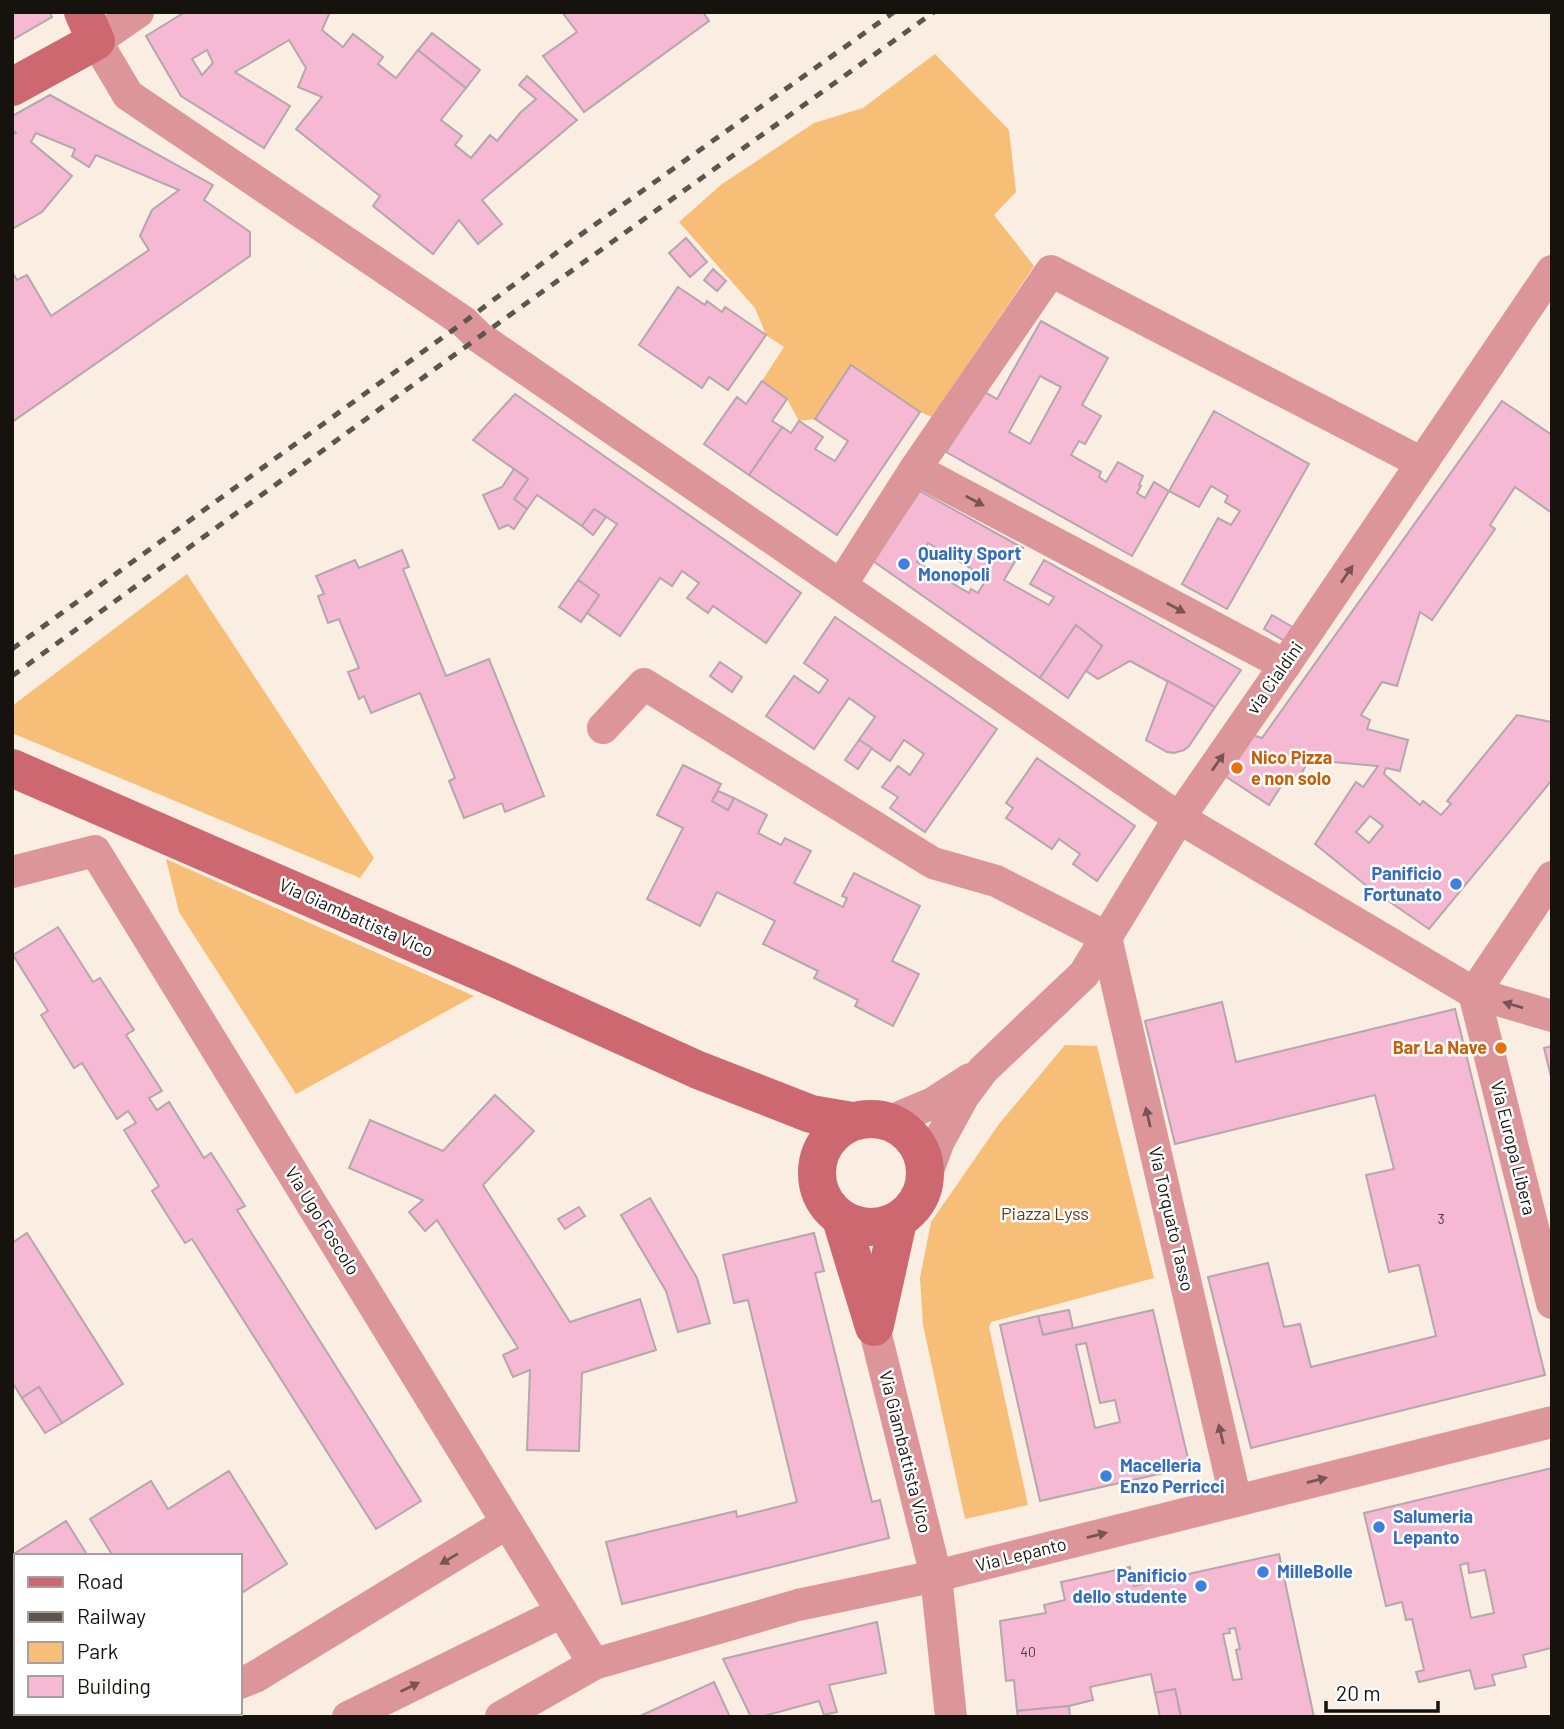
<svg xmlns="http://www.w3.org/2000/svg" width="1564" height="1729" font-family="Barlow,sans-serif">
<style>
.green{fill:#f7be77}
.building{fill:#f5b9d3;stroke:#b6a6ad;stroke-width:2;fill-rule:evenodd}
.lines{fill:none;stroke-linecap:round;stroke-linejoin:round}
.street{stroke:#dc969a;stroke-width:32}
.secondary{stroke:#cd6871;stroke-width:38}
.rail{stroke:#5c564f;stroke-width:5;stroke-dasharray:9 9;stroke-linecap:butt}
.oneway{fill:#795454}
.shop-dot{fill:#3f7fe0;stroke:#fff;stroke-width:2.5}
.food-dot{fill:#e8710a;stroke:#fff;stroke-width:2.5}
.labels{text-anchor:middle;stroke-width:5;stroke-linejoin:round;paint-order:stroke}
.number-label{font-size:14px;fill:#4e3c3f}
.shop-label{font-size:18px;font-weight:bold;fill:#366cbe;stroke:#fff;text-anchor:start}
.street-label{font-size:18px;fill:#16130e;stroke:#fff}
.food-label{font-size:18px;font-weight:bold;fill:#c56008;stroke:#fff;text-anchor:start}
.park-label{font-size:18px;fill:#5b401c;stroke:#fff}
</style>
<rect width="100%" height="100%" fill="#f9eee1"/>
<g class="green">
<polygon points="935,54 1009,130 1016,192 994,215 1034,266 932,417 920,412 851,366 815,419 799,421 787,399 762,381 784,347 766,335 755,308 679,222 722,184 814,123 863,108"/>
<polygon points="187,574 374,858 360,878 12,733 12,706"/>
<polygon points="166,859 474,996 296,1094 179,912"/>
<polygon points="1065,1045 1097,1046 1154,1278 991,1322 989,1327 1028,1505 965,1519 923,1325 920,1278 931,1222 999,1124"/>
</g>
<g class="building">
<polygon points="12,12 50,12 52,17 12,40"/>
<path d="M 185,12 L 330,12 L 322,30 L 343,47 L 353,34 L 383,57 L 378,64 L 396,78 L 418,50 L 466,88 L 441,120 L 462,136 L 455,145 L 471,158 L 490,135 L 497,141 L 520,113 L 536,99 L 519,85 L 527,76 L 577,120 L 482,200 L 502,224 L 478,244 L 459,220 L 433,254 L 373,206 L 380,196 L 296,129 L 322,97 L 298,87 L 306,68 L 289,40 L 235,72 L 290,106 L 264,148 L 181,96 L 146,36 ZM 207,50 L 213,63 L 202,75 L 192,59 Z"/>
<polygon points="562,12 703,12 709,21 584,112 543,56 577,32"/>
<polygon points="432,33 480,70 466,88 418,50"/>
<polygon points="50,95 213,185 204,200 250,232 250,256 12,422 12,272 17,280 27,275 51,316 149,250 140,236 152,210 179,190 96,155 89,167 72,156 75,149 36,133 31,142 72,176 42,212 12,229 12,135 16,133 12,129 12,116"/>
<polygon points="686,238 707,262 690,277 669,253"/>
<polygon points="713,269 726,281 717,291 704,280"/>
<polygon points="678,287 705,305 707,301 722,312 725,307 766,335 728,390 709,377 702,388 639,345"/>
<path d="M 1041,321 L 1108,358 L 1082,405 L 1101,416 L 1085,444 L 1079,441 L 1071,455 L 1101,472 L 1099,477 L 1106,482 L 1118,462 L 1143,476 L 1139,485 L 1141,486 L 1137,493 L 1145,498 L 1154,482 L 1169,491 L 1132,556 L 946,452 L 985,392 L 997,399 ZM 1040,376 L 1061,387 L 1030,444 L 1009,432 Z"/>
<polygon points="851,365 920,412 837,535 749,475 782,427 791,433 799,421 823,437 815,449 835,461 848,441 815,419"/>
<polygon points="762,381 787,399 772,421 782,427 749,475 704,444 737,397 746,404"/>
<polygon points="515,394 801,593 766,643 713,606 708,613 687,598 699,583 682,571 672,586 660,578 620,636 587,613 599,595 578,580 617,524 594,509 582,526 537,495 527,509 514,499 528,479 473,440"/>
<path d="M 1502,401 L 1552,435 L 1552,513 L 1515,487 L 1490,525 L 1495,529 L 1432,620 L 1420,612 L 1397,686 L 1382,682 L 1361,715 L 1370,720 L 1367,729 L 1408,740 L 1400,771 L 1386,768 L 1384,774 L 1420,805 L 1423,801 L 1441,815 L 1451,804 L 1447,801 L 1517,715 L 1552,722 L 1552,780 L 1429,929 L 1368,887 L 1315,844 L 1356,782 L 1363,787 L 1378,766 L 1309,760 L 1299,778 L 1289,774 L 1269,805 L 1219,772 L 1250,734 L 1262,738 ZM 1370,816 L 1383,826 L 1369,843 L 1356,832 Z"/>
<polygon points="1214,411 1309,464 1227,609 1182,584 1218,518 1231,525 1240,511 1225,502 1228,496 1211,486 1199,507 1169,491"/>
<polygon points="514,469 528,479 514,499 527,509 514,529 508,525 499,529 483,495 502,487"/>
<path d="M 920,491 L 1023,548 L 1004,580 L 1049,605 L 1054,597 L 1030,584 L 1044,560 L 1241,670 L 1215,707 L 1130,661 L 1098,679 L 1086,671 L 1102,646 L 1076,625 L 1040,678 L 873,561 ZM 928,543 L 987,578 L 978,593 L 971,589 L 969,593 L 917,562 Z"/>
<polygon points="594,509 606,517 593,535 582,526"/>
<polygon points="402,550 409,567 403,569 446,676 489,659 544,796 505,812 502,803 464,818 449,781 455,778 420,693 371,713 364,696 359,699 348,672 359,668 339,619 328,623 318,596 324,594 316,576 355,560 359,568"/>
<polygon points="578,580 599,595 581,622 559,607"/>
<polygon points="1272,615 1296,629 1288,643 1264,629"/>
<polygon points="835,617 997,729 925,832 890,808 898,797 882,787 898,766 910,775 924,754 904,740 890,761 859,740 875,717 849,698 814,749 766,716 794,676 819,693 828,680 804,663"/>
<polygon points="1076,625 1102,646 1068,698 1040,678"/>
<polygon points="720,662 742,677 732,692 710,676"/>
<polygon points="1168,681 1215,707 1189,746 1184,750 1174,753 1167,752 1146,740"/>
<polygon points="859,740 872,748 858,769 845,760"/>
<polygon points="1037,758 1135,826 1097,881 1073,864 1080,854 1059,839 1052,849 1006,818 1013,808 1006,803"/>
<polygon points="683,765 721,784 712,801 728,810 734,798 767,815 758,833 781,845 785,838 811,851 794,883 843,907 847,898 842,896 854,873 920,906 892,961 919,974 893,1026 855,1006 858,1000 814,978 818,971 763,944 775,921 717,892 700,926 647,899 683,828 657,815"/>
<polygon points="718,791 734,798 728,810 712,801"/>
<polygon points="58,927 93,982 100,978 134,1030 126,1035 162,1091 149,1098 157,1110 169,1102 204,1158 211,1153 245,1206 237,1210 421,1501 376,1529 192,1239 185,1243 152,1191 159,1186 124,1130 136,1123 128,1111 117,1119 82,1063 74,1068 41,1015 48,1011 13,955"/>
<polygon points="1222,1002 1236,1062 1455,1009 1545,1375 1251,1448 1208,1277 1268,1263 1284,1327 1300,1324 1311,1367 1436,1336 1419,1265 1389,1272 1366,1175 1394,1169 1375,1095 1175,1144 1145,1021"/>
<polygon points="1552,1046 1552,1081 1544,1048"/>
<polygon points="495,1095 534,1131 483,1185 570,1322 640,1299 656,1350 582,1373 579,1451 527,1450 530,1370 513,1377 503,1355 518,1348 437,1220 425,1231 409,1212 423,1200 349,1168 370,1120 443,1151"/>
<polygon points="650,1198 697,1278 710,1323 678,1332 666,1291 621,1215"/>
<polygon points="579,1207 585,1216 565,1229 558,1219"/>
<polygon points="27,1233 123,1384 62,1423 39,1387 22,1398 12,1382 12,1243"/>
<polygon points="814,1233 824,1271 815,1273 872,1502 880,1500 889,1538 622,1604 606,1542 736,1511 737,1517 797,1502 748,1300 734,1303 723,1255"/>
<polygon points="1069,1310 1073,1328 1043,1335 1038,1316"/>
<path d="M 1153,1310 L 1190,1467 L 1040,1501 L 1000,1325 L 1038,1316 L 1043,1335 ZM 1086,1343 L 1100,1403 L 1115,1400 L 1120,1422 L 1095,1428 L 1076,1345 Z"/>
<polygon points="39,1387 62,1423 45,1433 22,1398"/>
<path d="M 1552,1468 L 1552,1651 L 1551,1648 L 1523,1655 L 1526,1667 L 1492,1675 L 1495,1685 L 1475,1689 L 1470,1670 L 1419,1682 L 1416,1672 L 1424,1670 L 1412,1619 L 1406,1620 L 1402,1602 L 1386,1606 L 1364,1513 ZM 1468,1563 L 1469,1573 L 1485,1570 L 1494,1613 L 1471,1618 L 1460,1565 Z"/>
<polygon points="229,1471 287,1564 240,1594 240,1556 113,1556 90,1519 151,1481 168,1509"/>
<polygon points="66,1521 88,1556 16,1556 16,1658 12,1661 12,1555"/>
<path d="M 1279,1554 L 1314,1717 L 1181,1717 L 1175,1689 L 1155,1693 L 1151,1674 L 1090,1687 L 1093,1700 L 1069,1706 L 1017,1711 L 1014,1680 L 1006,1681 L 1000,1621 L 1046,1613 L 1044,1605 L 1065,1600 L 1061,1582 L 1130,1567 L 1134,1586 ZM 1235,1628 L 1240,1649 L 1236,1650 L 1242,1679 L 1233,1680 L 1223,1634 L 1230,1633 L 1229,1629 Z"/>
<polygon points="877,1622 886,1673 829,1685 837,1712 824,1715 819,1701 760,1717 751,1717 723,1659"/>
<polygon points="714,1682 730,1717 638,1717"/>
<polygon points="1175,1689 1181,1717 1160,1717 1155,1693"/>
<polygon points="1069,1706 1070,1717 1018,1717 1017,1711"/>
</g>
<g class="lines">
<g class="street">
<polyline points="138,12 96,41 128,95 464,322 479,337 1179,818 1474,993 1552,1016"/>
<polyline points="915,469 1285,665"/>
<polyline points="841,585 915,469 1051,271 1422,463"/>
<polyline points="603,728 644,684 933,863 996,881 1106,937 1236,1501"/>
<polyline points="12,872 95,851 594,1664"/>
<polyline points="1474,993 1552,1303"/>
<polyline points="1474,993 1552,877"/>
<polyline points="890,1121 933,1103 970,1079"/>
<polyline points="926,1176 939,1141 963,1097 983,1070 1084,974 1179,818 1285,665 1552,271"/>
<polyline points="874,1327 936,1576 951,1717"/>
<polyline points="240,1683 255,1677 507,1523"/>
<polyline points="158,1717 166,1713"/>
<polyline points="348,1717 562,1612"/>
<polyline points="501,1717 594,1664 798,1605 936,1576 1552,1422"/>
</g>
<g class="secondary">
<polyline points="12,87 96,41 83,12"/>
<polyline points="12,768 499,980 698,1070 811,1114 852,1121"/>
<circle cx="871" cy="1173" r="54"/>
<polyline points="841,1219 874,1327"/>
<polyline points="875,1325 898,1221"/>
</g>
<g class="rail">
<polyline points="12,649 464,322 576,238 894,12"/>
<polyline points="12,676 479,337 934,12"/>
</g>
</g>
<defs><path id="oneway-solid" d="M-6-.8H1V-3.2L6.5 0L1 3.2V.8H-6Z" transform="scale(1.75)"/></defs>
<g class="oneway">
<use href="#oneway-solid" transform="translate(975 501) rotate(28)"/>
<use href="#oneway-solid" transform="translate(1347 574) rotate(-56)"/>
<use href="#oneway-solid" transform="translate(1176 608) rotate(28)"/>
<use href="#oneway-solid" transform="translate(1218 762) rotate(-55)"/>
<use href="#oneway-solid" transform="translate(1513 1005) rotate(-164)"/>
<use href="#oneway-solid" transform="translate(1148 1117) rotate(-103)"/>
<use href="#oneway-solid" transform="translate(1221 1434) rotate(-103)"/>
<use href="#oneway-solid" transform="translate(1317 1480) rotate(-14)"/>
<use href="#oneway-solid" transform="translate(1097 1535) rotate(-14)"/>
<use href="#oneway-solid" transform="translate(449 1559) rotate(149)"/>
<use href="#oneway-solid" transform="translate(410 1687) rotate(-26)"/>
</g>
<g class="shop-dot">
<circle cx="904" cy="564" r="7"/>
<circle cx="1456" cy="884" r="7"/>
<circle cx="1106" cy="1476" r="7"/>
<circle cx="1379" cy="1527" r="7"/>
<circle cx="1263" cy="1572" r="7"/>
<circle cx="1201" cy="1586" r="7"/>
</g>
<g class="food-dot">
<circle cx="1237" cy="768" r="7"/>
<circle cx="1501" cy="1048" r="7"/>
</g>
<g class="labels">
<g class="number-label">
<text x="1441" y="1224">3</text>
<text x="1028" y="1657">40</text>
</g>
<g class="shop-label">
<text x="918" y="560">Quality Sport<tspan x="918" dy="21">Monopoli</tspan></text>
<text x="1442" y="880" text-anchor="end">Panificio<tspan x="1442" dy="21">Fortunato</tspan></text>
<text x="1120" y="1472">Macelleria<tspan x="1120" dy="21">Enzo Perricci</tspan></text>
<text x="1393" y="1523">Salumeria<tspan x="1393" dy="21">Lepanto</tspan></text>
<text x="1277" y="1578">MilleBolle</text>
<text x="1187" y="1582" text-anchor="end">Panificio<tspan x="1187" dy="21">dello studente</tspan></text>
</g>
<g class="street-label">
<text transform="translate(1275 678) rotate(-55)" y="6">via Cialdini</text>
<text transform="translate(356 918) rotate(24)" y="6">Via Giambattista Vico</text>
<text transform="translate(1513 1148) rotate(76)" y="6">Via Europa Libera</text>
<text transform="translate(1171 1219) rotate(77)" y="6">Via Torquato Tasso</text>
<text transform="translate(322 1221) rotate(58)" y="6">Via Ugo Foscolo</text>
<text transform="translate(905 1452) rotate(76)" y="6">Via Giambattista Vico</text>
<text transform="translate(1021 1555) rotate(-14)" y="6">Via Lepanto</text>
</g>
<g class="food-label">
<text x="1251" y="764">Nico Pizza<tspan x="1251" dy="21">e non solo</tspan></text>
<text x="1487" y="1054" text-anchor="end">Bar La Nave</text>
</g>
<g class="park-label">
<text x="1045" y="1220">Piazza Lyss</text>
</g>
</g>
<rect width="1564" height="1729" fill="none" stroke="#16130e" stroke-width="28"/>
<rect x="14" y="1554" width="228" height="161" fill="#ffffff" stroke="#a2a19f" stroke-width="2"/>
<rect x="28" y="1577" width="35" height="10" fill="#cd6871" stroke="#a2a19f" stroke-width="2"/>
<text x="77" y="1589" font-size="21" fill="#16130e">Road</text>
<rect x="28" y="1612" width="35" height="10" fill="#5c564f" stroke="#a2a19f" stroke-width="2"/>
<text x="77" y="1624" font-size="21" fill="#16130e">Railway</text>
<rect x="28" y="1642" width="35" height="21" fill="#f7be77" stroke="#a2a19f" stroke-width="2"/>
<text x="77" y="1659" font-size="21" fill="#16130e">Park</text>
<rect x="28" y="1676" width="35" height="21" fill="#f5b9d3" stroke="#a2a19f" stroke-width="2"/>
<text x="77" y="1694" font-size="21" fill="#16130e">Building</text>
<path d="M1326 1701v10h112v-10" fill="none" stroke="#16130e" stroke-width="3.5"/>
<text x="1336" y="1701" font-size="21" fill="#16130e" stroke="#ffffff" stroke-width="5" paint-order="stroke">20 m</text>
</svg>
